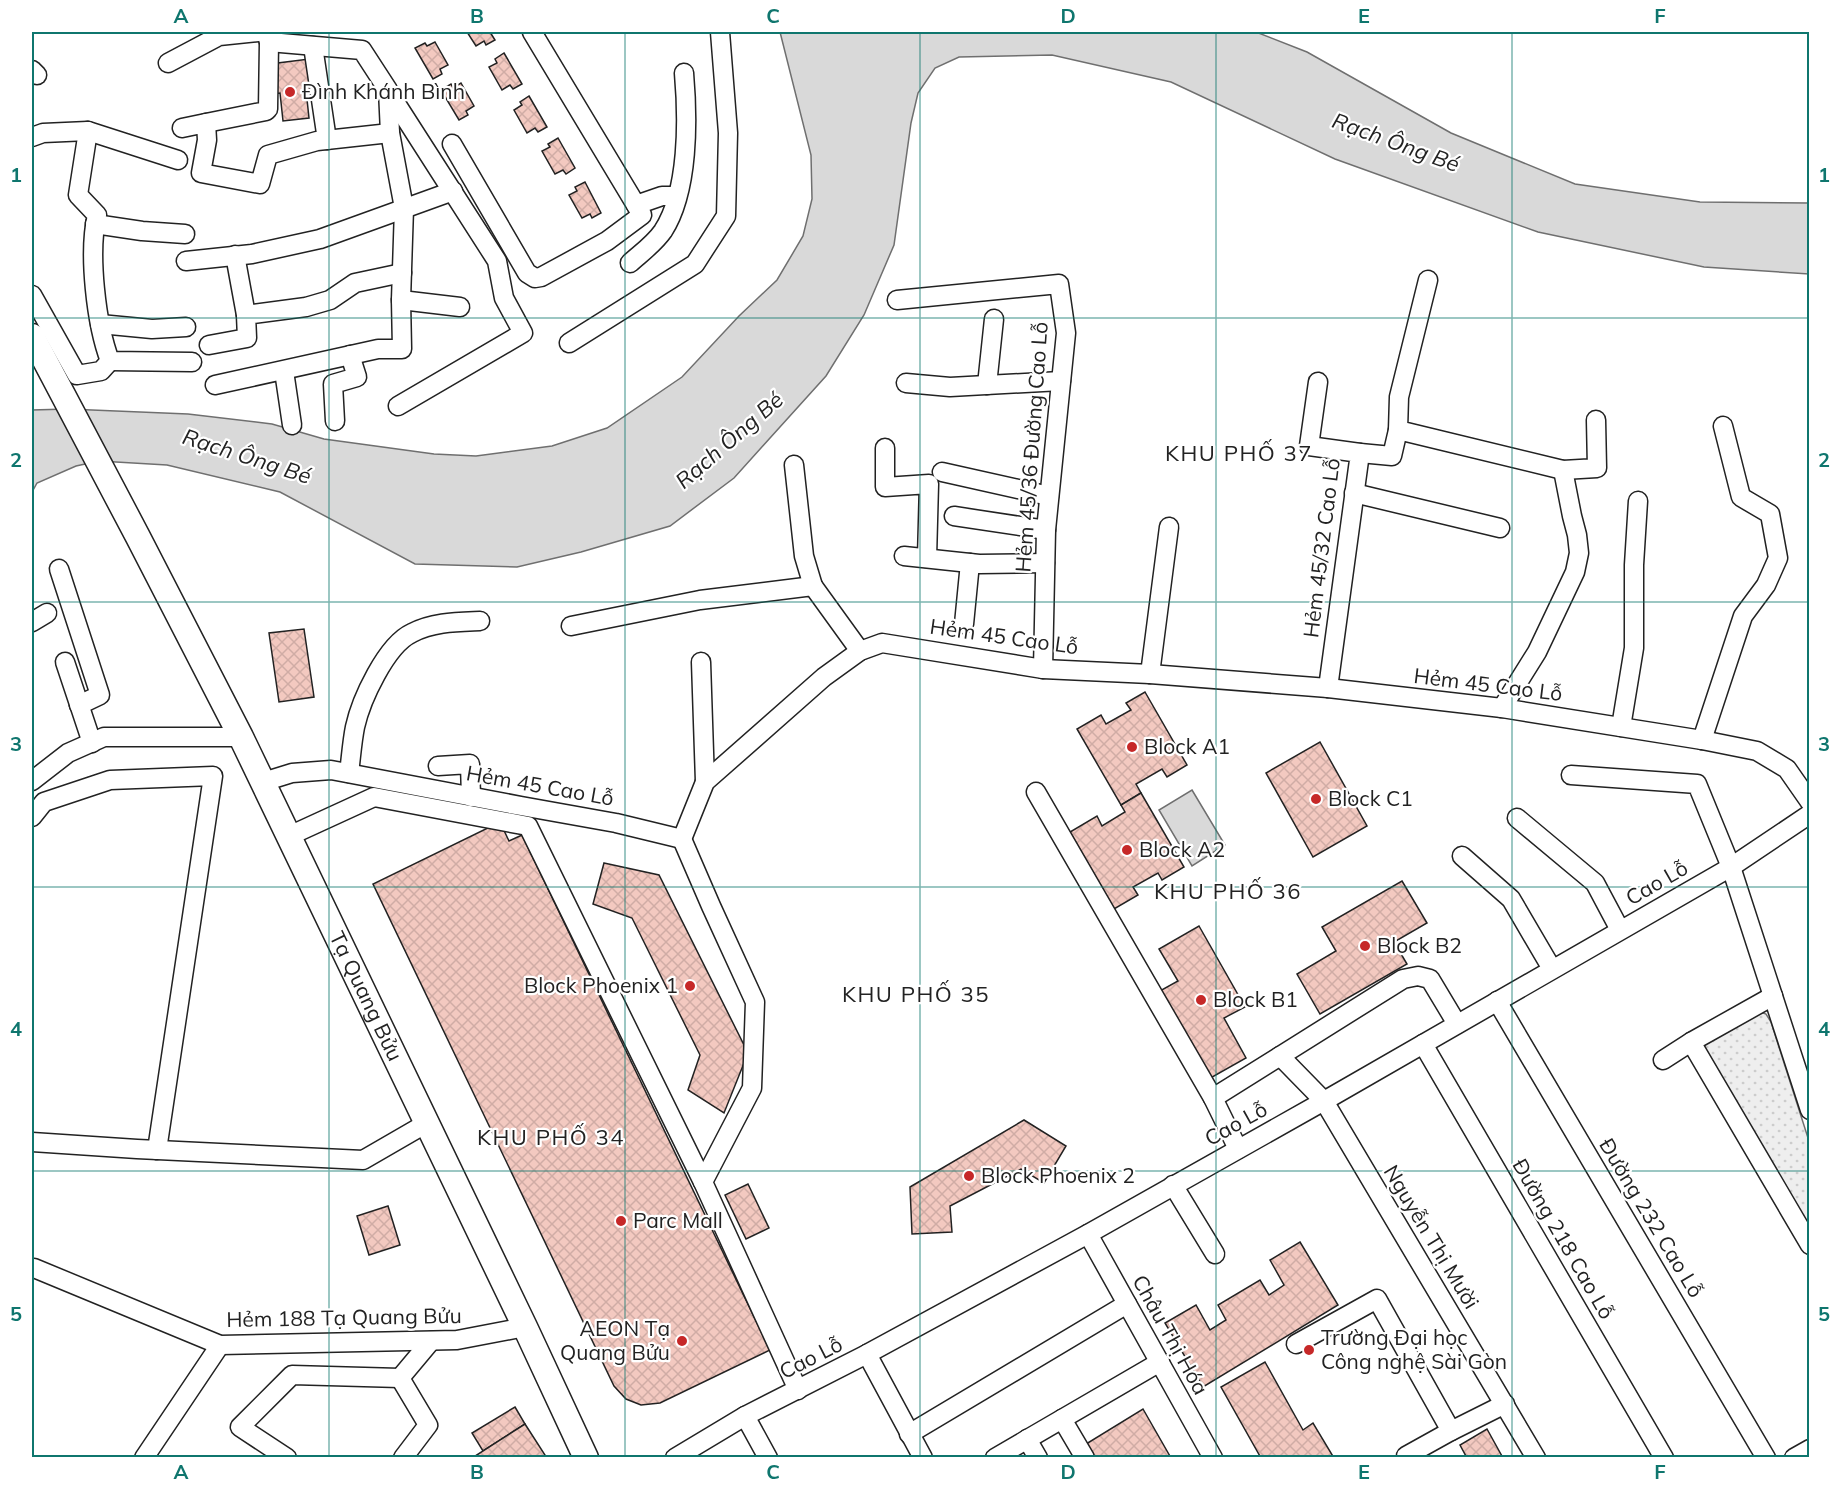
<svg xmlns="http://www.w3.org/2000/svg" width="1841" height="1489" font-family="Mulish,sans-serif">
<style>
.park{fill:url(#park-dots);stroke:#6f6f6f;stroke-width:1.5}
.water{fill:#d9d9d9;stroke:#6f6f6f;stroke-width:1.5}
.building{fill:url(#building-cross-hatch);stroke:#222;stroke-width:1.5}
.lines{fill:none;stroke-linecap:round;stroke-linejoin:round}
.minor-casing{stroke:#222;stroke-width:21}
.major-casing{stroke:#222;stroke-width:27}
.minor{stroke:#fff;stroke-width:18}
.major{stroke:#fff;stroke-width:24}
.grid{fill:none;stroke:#0f766e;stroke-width:1.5;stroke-opacity:0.55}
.poi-dot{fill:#c62828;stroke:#fff;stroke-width:2}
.labels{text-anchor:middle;stroke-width:4.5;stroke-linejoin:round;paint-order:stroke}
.poi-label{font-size:21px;fill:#222;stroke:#fff;text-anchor:start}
.street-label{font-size:21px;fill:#222;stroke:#fff}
.water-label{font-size:22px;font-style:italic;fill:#222;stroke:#fff}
.neighbourhood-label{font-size:22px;letter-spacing:1.5px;fill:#222;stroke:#fff}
.neatline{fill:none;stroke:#0f766e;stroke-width:2}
.grid-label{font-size:20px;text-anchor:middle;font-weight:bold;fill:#0f766e}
</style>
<defs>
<pattern id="park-dots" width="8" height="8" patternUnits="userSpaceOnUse" patternTransform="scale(1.5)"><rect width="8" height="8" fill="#eee"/><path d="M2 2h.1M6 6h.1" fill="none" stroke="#ccc" stroke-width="1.8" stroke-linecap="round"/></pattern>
<pattern id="building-cross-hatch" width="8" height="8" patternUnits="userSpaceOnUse" patternTransform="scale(1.5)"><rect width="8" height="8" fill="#f3c9c0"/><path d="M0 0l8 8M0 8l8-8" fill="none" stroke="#d0aca5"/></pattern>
</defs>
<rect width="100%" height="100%" fill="#fff"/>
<polygon class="park" points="1758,1011 1766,1014 1771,1022 1809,1141 1809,1229 1699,1045"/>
<g class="water">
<polygon points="780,32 1256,32 1307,52 1451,133 1575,184 1700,202 1809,203 1809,274 1704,267 1538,232 1335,159 1171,82 1052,55 959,57 935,68 918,93 911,123 894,245 864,315 826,376 734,478 670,526 581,552 517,567 415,564 280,492 167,465 99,461 76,466 37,483 32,492 32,410 68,409 188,414 272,424 324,439 434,454 476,456 552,446 607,428 682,377 739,316 777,280 803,236 812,199 811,155"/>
<polygon points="1192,790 1225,845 1192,866 1159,810"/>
</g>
<g class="building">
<polygon points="467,32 490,32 495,40 486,45 484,41 476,46"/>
<polygon points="435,42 448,65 440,69 442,74 433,79 415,48 425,43 427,46"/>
<polygon points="504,53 522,84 513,89 510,85 502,90 489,67 497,63 495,59"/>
<polygon points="309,59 312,89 306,90 309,118 283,121 280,93 274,94 270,64"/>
<polygon points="461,83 474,106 466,111 468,115 459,120 441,90 451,84 453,88"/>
<polygon points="529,96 547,127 538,132 535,128 527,133 514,110 522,105 520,102"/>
<polygon points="558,138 575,168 566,174 563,170 555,174 542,151 550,147 548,144"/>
<polygon points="585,182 601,213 592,218 590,214 582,218 569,195 577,191 575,187"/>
<polygon points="304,629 314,697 279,702 269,633"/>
<polygon points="1145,692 1187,765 1167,777 1162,769 1136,784 1141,793 1121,805 1077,729 1101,715 1106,724 1131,710 1126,703"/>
<polygon points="1320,742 1367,826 1313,857 1266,773"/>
<polygon points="1141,793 1184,867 1162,880 1158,873 1133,887 1138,895 1114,909 1070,832 1097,816 1102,826 1125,812 1121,805"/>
<polygon points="500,822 509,841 522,835 770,1350 660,1403 641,1405 626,1399 614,1386 373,884"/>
<polygon points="604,863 659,875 748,1053 724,1113 688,1090 700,1055 632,918 593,904"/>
<polygon points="1402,881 1427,923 1394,942 1407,964 1320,1014 1297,974 1336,951 1322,927"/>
<polygon points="1199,926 1245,1007 1224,1018 1246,1058 1207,1080 1158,992 1178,981 1159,949"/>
<polygon points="1024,1120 1066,1146 1044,1183 1021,1169 950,1206 952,1232 912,1234 910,1187"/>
<polygon points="748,1184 769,1228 746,1239 725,1195"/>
<polygon points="388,1206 400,1245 369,1255 357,1216"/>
<polygon points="1300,1242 1338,1305 1203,1387 1165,1323 1196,1305 1210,1330 1226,1320 1218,1305 1260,1280 1269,1295 1284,1285 1270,1260"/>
<polygon points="1265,1362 1303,1430 1313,1423 1334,1458 1261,1458 1221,1387"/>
<polygon points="515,1407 525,1424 483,1451 472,1433"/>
<polygon points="1143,1409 1171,1458 1094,1458 1086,1444"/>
<polygon points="525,1424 545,1455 541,1458 472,1458"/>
<polygon points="1487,1429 1503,1458 1467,1458 1460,1445"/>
</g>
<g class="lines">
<defs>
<g id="minor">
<polyline points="313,46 327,140"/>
<polyline points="168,63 219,36 258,32"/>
<polyline points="32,70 37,75"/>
<polyline points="388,91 497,261 504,298 523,333 398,406"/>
<polyline points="206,123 266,111 268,109 269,42"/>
<polyline points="182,128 206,123 207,140 201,173 260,184 268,155 317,141 390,133"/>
<path d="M 88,131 L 78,195 L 97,215 C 88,253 96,324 110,361 L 192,362"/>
<polyline points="32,137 43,133 88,131 178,160"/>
<polyline points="452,144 527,273 535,278 541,277 607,241 642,215 532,32"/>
<polyline points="636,205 662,196 677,196"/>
<polyline points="95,224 142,231 185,234"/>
<polyline points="235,255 246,315"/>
<polyline points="186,261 252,254 320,239 453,191"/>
<path d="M 630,263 C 641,253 654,244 663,231 C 689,191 688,119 684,73"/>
<polyline points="1428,280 1399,397 1398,430 1563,470 1597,468 1596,420"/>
<polyline points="32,295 77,375 101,371 110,361"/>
<polyline points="401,300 460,307"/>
<polyline points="897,300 1059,284 1066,333 1046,530 1043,669"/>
<polyline points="100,324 152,329 186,327"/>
<polyline points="569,343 695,264 726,216 728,133 720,32"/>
<polyline points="209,345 247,338 246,315 306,307 330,300 355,283 402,273"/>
<polyline points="284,371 292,425"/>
<polyline points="1318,382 1309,446 1360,453 1328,688"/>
<polyline points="906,383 950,387 1061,381"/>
<polyline points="215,385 378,349 402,349 401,300 404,208 390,133 388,90 362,50 269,42 266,32"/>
<polyline points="987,385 994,319"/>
<polyline points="335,421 333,384 357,377 350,355"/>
<polyline points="885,448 885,487 929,484 927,558"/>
<polyline points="1360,453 1392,456 1398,430"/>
<polyline points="794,465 804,556 813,586"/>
<polyline points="942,472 1049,496"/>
<polyline points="1354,493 1500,528"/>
<polyline points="954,516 1046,530"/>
<polyline points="904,556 979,564 1045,563"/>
<polyline points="59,569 100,695 79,705"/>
<polyline points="32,622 47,613"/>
<polyline points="964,624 970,563"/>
<polyline points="571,626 700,600 813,586 860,651"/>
<polyline points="65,662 92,743"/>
<polyline points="701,662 705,782"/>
<polyline points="1150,674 1169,527"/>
<polyline points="1502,708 1537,652 1575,572 1579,553 1577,535 1572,516 1563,470"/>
<polyline points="1621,727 1634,648 1634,565 1638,501"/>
<polyline points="1702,740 1743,616 1766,585 1778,558 1770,514 1741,497 1723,426"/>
<polyline points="438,766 470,764 471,797"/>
<path d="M 349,773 C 351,758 352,742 355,727 C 361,700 386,645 412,633 C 433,622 457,622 480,621"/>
<polyline points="1571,775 1697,784 1731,867 1810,1110"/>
<polyline points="32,781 68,753 104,737 241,737"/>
<polyline points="263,782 292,773 331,770 521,806 616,823 682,839"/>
<polyline points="1036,792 1213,1098 1238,1149"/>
<polyline points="32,817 44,802 110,780 213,776 157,1150"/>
<polyline points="1517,818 1595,883 1620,930"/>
<polyline points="289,836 374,797 528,826 703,1182"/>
<polyline points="682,839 705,782 824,677 860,651 882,643 1043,669 1150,674 1328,688 1502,708 1702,740 1757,751 1787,769 1810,802"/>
<polyline points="682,839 711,906 755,1002 752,1088 703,1182 798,1390"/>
<polyline points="1462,856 1511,899 1552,969"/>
<polyline points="1497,1001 1766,1458"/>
<polyline points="1691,1042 1810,1245"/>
<polyline points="1423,1044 1664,1458"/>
<polyline points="1280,1056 1324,1101 1536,1458"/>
<polyline points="1663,1060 1691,1042 1773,996"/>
<polyline points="1213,1098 1403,979 1418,976 1430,979 1457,1024"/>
<polyline points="32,1142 137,1149 363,1160 427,1123"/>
<polyline points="1173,1185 1215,1254"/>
<polyline points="1088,1234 1213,1458"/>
<polyline points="34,1268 220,1345 457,1340 525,1327"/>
<polyline points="1296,1344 1377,1299 1451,1431 1505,1404"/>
<polyline points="867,1354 923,1458"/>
<polyline points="745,1416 768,1458"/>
<polyline points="1062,1419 1085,1458"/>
<polyline points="909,1434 1127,1304"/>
<polyline points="1027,1439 1038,1458"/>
<polyline points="1406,1456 1451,1431"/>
<polyline points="144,1458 220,1345"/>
<polyline points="287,1458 240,1427 292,1375 400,1378"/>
<polyline points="403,1458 428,1425 400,1378 431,1341"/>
<polyline points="675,1458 745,1416 867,1354 1088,1234 1324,1101 1731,867 1810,814"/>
<polyline points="995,1458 1160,1362"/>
<polyline points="1794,1458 1810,1449"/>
</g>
<g id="major">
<path id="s1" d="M 32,336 L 138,537 L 241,737 L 525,1327 L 586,1458"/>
</g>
</defs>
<use href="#minor" class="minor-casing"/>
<use href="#major" class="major-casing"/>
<use href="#minor" class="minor"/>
<use href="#major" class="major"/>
</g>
<path class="grid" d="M 329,32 L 329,1458M 625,32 L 625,1458M 920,32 L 920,1458M 1216,32 L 1216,1458M 1512,32 L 1512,1458M 32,318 L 1810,318M 32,602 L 1810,602M 32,887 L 1810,887M 32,1171 L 1810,1171"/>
<g class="poi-dot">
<circle cx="290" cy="92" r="6"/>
<circle cx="1132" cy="747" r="6"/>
<circle cx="1316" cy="799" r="6"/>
<circle cx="1127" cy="850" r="6"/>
<circle cx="1365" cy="946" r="6"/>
<circle cx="690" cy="986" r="6"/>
<circle cx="1201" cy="1000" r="6"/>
<circle cx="969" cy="1176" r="6"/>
<circle cx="621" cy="1221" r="6"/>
<circle cx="682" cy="1341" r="6"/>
<circle cx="1309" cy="1350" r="6"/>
</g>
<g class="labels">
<g class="poi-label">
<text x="302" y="99">Đình Khánh Bình</text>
<text x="1144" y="754">Block A1</text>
<text x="1328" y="806">Block C1</text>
<text x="1139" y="857">Block A2</text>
<text x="1377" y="953">Block B2</text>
<text x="678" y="993" text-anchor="end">Block Phoenix 1</text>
<text x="1213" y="1007">Block B1</text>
<text x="981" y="1183">Block Phoenix 2</text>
<text x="633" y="1228">Parc Mall</text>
<text x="670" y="1336" text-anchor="end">AEON Tạ<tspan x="670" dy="24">Quang Bửu</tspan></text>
<text x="1321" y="1345">Trường Đại học<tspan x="1321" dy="24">Công nghệ Sài Gòn</tspan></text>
</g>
<g class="street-label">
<text transform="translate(1032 447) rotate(-86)" y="7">Hẻm 45/36 Đường Cao Lỗ</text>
<text transform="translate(1322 548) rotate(-83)" y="7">Hẻm 45/32 Cao Lỗ</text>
<text transform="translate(1004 637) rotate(8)" y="7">Hẻm 45 Cao Lỗ</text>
<text transform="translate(1488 685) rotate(7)" y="7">Hẻm 45 Cao Lỗ</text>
<text transform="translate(540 786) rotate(10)" y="7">Hẻm 45 Cao Lỗ</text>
<text transform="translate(1657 883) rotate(-30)" y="7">Cao Lỗ</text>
<text dy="7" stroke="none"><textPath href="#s1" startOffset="740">Tạ Quang Bửu</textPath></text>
<text transform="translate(1236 1124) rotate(-29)" y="7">Cao Lỗ</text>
<text transform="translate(1651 1218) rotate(59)" y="7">Đường 232 Cao Lỗ</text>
<text transform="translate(1431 1237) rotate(59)" y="7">Nguyễn Thị Mười</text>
<text transform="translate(1563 1239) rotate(60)" y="7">Đường 218 Cao Lỗ</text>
<text transform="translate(344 1318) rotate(-1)" y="7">Hẻm 188 Tạ Quang Bửu</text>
<text transform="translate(1170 1335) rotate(61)" y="7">Châu Thị Hóa</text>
<text transform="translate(811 1358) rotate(-27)" y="7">Cao Lỗ</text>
</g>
<g class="water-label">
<text transform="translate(1396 142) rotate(20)" y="8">Rạch Ông Bé</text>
<text transform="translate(729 440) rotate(-41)" y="8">Rạch Ông Bé</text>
<text transform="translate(247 456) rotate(18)" y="8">Rạch Ông Bé</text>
</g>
<g class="neighbourhood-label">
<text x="1239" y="461">KHU PHỐ 37</text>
<text x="1228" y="899">KHU PHỐ 36</text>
<text x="916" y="1002">KHU PHỐ 35</text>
<text x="551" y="1145">KHU PHỐ 34</text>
</g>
</g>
<rect width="1841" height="1489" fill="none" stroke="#ffffff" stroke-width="66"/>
<rect x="33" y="33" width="1775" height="1423" class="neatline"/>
<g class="grid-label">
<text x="181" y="23">A</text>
<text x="477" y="23">B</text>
<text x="773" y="23">C</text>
<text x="1068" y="23">D</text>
<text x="1364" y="23">E</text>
<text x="1660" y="23">F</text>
<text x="16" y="182">1</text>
<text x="1824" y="182">1</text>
<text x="16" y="467">2</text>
<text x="1824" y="467">2</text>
<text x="16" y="751">3</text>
<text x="1824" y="751">3</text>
<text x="16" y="1036">4</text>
<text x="1824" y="1036">4</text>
<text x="16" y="1321">5</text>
<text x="1824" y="1321">5</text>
<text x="181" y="1479">A</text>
<text x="477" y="1479">B</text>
<text x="773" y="1479">C</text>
<text x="1068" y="1479">D</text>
<text x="1364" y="1479">E</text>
<text x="1660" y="1479">F</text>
</g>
</svg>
